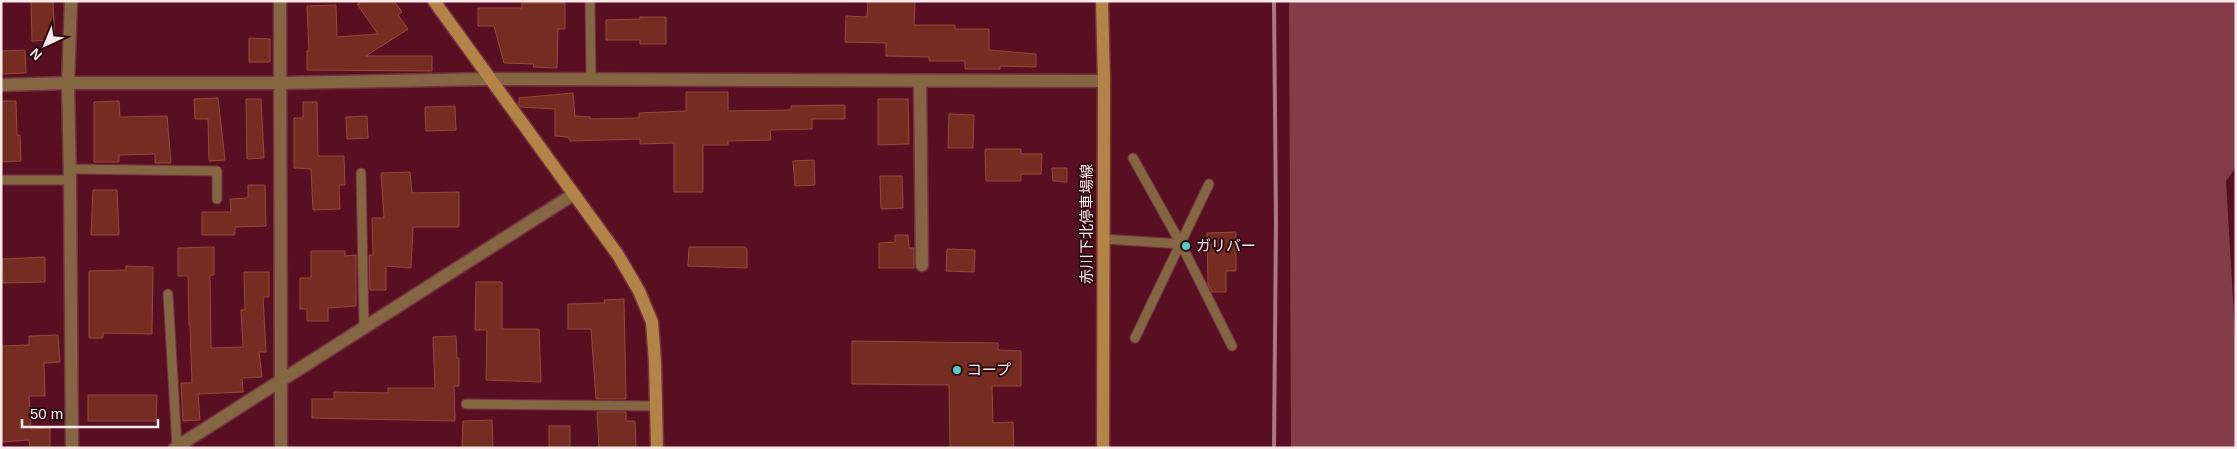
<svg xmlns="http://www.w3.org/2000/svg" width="2237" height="449" font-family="Arial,'Noto Sans JP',sans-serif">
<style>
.green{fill:#843c48}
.building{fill:#762d21;stroke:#974a3c}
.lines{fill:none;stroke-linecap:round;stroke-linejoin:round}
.lane-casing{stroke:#733242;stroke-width:11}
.street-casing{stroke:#733242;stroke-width:15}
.secondary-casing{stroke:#733242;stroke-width:15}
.lane{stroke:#846642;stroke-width:9}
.street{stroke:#846642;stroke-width:12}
.secondary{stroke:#b48447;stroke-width:12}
.rail{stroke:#a87983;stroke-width:4}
.poi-dot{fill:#54cdc8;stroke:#2c0c12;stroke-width:2}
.labels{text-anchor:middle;stroke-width:4;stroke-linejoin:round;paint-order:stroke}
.street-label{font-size:15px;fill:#fce9ea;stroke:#2c0c12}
.poi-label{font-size:15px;fill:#fce9ea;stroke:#2c0c12;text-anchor:start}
</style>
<rect width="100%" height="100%" fill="#590f22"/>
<polygon class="green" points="1289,1 2236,1 2236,167 2226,181 2236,350 2236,448 1291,448"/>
<g class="building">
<polygon points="31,1 53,1 55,40 32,41"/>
<polygon points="357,1 394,1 402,12 398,15 408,29 366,56 432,56 432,71 307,70 307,51 309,51 307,6 336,5 337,37 378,34 357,4 360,4"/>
<polygon points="868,1 915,1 914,25 955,25 955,29 989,29 989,50 1036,54 1036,67 1000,66 1000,69 965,69 965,61 929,61 929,57 886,56 886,43 845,42 846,16 867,17"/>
<polygon points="522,3 565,3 565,29 558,29 557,68 533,67 534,64 504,63 494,26 478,26 478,8 522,8"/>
<polygon points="640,17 666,17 666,44 640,44 640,40 606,40 606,20 640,19"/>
<polygon points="249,38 270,39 270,62 249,62"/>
<polygon points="25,50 26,73 1,74 1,51"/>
<polygon points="686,92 728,92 728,111 791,110 791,106 845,105 845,119 812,119 812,129 770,130 771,140 728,141 728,145 703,145 703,192 674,192 674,143 640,144 640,139 570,141 568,137 555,136 555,109 521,107 519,105 519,98 573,93 575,116 590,117 590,119 639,118 639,113 686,111"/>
<polygon points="218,98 225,160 209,161 208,119 195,119 194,99"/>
<polygon points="246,99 261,99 264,158 247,159"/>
<polygon points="878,99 908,99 909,144 878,145"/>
<polygon points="1,101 16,101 17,135 20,135 21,161 1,162"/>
<polygon points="119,101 120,117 167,116 171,163 155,163 155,154 119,155 119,162 94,162 94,102"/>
<polygon points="303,102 317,102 318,156 344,156 345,185 339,185 340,209 313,210 311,169 294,168 294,118 303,118"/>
<polygon points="455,106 456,130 426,131 425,107"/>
<polygon points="949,114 974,115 973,148 948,148"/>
<polygon points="367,116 368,138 347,139 346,117"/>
<polygon points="985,149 1021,149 1021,154 1042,154 1041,174 1021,174 1021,181 986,181"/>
<polygon points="814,160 815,185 795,186 793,161"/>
<polygon points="1052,168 1067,168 1067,182 1053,181"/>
<polygon points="410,172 412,193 459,192 459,227 413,227 411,268 386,266 386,290 370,290 369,255 373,255 372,218 384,218 381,173"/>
<polygon points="880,176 902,176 903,208 881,209"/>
<polygon points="248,185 265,185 266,226 235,227 235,235 202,235 202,212 231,212 230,199 248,198"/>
<polygon points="93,190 117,190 119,235 91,235"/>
<polygon points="1236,232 1236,271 1226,271 1226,292 1212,292 1208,284 1207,233"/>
<polygon points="895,235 908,235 909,248 914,248 914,268 879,268 879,243 895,242"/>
<polygon points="214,247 214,275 210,275 211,348 243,347 241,310 245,310 244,272 269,272 269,297 263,297 266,352 259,352 262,377 242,378 243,392 198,394 200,420 183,421 181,383 192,383 190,325 189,325 188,276 178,276 178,248"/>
<polygon points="689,247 745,247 747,249 747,268 688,266"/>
<polygon points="947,249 975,250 974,272 946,271"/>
<polygon points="311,251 345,251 345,256 356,255 356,306 328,308 328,321 307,321 307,309 300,309 300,278 311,278"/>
<polygon points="45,257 45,282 3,283 2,259"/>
<polygon points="126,266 153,267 152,334 103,333 103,338 89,338 89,271 126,270"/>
<polygon points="476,282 502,282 502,329 539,329 541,382 486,380 487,330 475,330"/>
<polygon points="624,299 626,399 596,399 591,329 568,329 568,304 605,303 604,300"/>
<polygon points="58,335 60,362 44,363 45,396 29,396 31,429 50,428 50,448 30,448 29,440 2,442 2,346 29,345 29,336"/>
<polygon points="456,336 457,358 459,358 459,386 454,386 455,421 312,418 312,399 334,399 334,392 388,393 388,388 435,388 433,337"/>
<polygon points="852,341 998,343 998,350 1021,351 1021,386 992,386 993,423 1013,422 1014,448 950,448 949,385 852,384"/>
<polygon points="88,395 157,395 156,421 88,421"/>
<polygon points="597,412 626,412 626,421 635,421 636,448 599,448"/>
<polygon points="492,420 493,448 462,448 463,421"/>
<rect x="549" y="426" width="21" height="22"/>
</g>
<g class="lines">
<defs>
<g id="lane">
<polyline points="590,1 591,79"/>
<polyline points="1133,158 1181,244 1232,346"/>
<polyline points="70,169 217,171 217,199"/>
<polyline points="361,173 364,327"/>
<polyline points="1,180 70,180"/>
<polyline points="1104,239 1181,244"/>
<polyline points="168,294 177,447"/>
<polyline points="1135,338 1209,184"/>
<polyline points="466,404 657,406"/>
</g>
<g id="street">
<polyline points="71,1 68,83 70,180 72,448"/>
<polyline points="280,1 281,448"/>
<polyline points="920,81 922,265"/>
<polyline points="1,85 68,83 281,83 488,79 1104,81"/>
<polyline points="175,448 574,194"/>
</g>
<g id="secondary">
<polyline points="434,1 618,255 639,291 652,322 655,362 657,448"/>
<polyline points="1102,1 1104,81 1103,448"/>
</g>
</defs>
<use href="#lane" class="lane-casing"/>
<use href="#street" class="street-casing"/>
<use href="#secondary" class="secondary-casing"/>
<use href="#lane" class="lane"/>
<use href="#street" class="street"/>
<use href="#secondary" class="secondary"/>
<polyline class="rail" points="1274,1 1276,222 1274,448"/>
</g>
<g class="poi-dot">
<circle cx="1186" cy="246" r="5"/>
<circle cx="957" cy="370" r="5"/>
</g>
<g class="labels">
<g class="street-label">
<text transform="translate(1087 224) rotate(-90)" y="5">赤川下北停車場線</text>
</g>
<g class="poi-label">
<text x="1196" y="251">ガリバー</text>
<text x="967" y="375">コープ</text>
</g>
</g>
<rect width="2237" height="449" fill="none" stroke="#fce9ea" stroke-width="5"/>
<g transform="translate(45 45) rotate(224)" stroke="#2c0c12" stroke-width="4" paint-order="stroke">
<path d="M0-4L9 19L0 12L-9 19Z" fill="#fce9ea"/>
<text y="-8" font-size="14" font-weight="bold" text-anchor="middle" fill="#fce9ea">N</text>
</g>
<path d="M22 419v8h136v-8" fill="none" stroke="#fce9ea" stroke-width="2.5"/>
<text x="30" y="419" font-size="15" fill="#fce9ea" stroke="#2c0c12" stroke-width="4" paint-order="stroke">50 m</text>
</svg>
